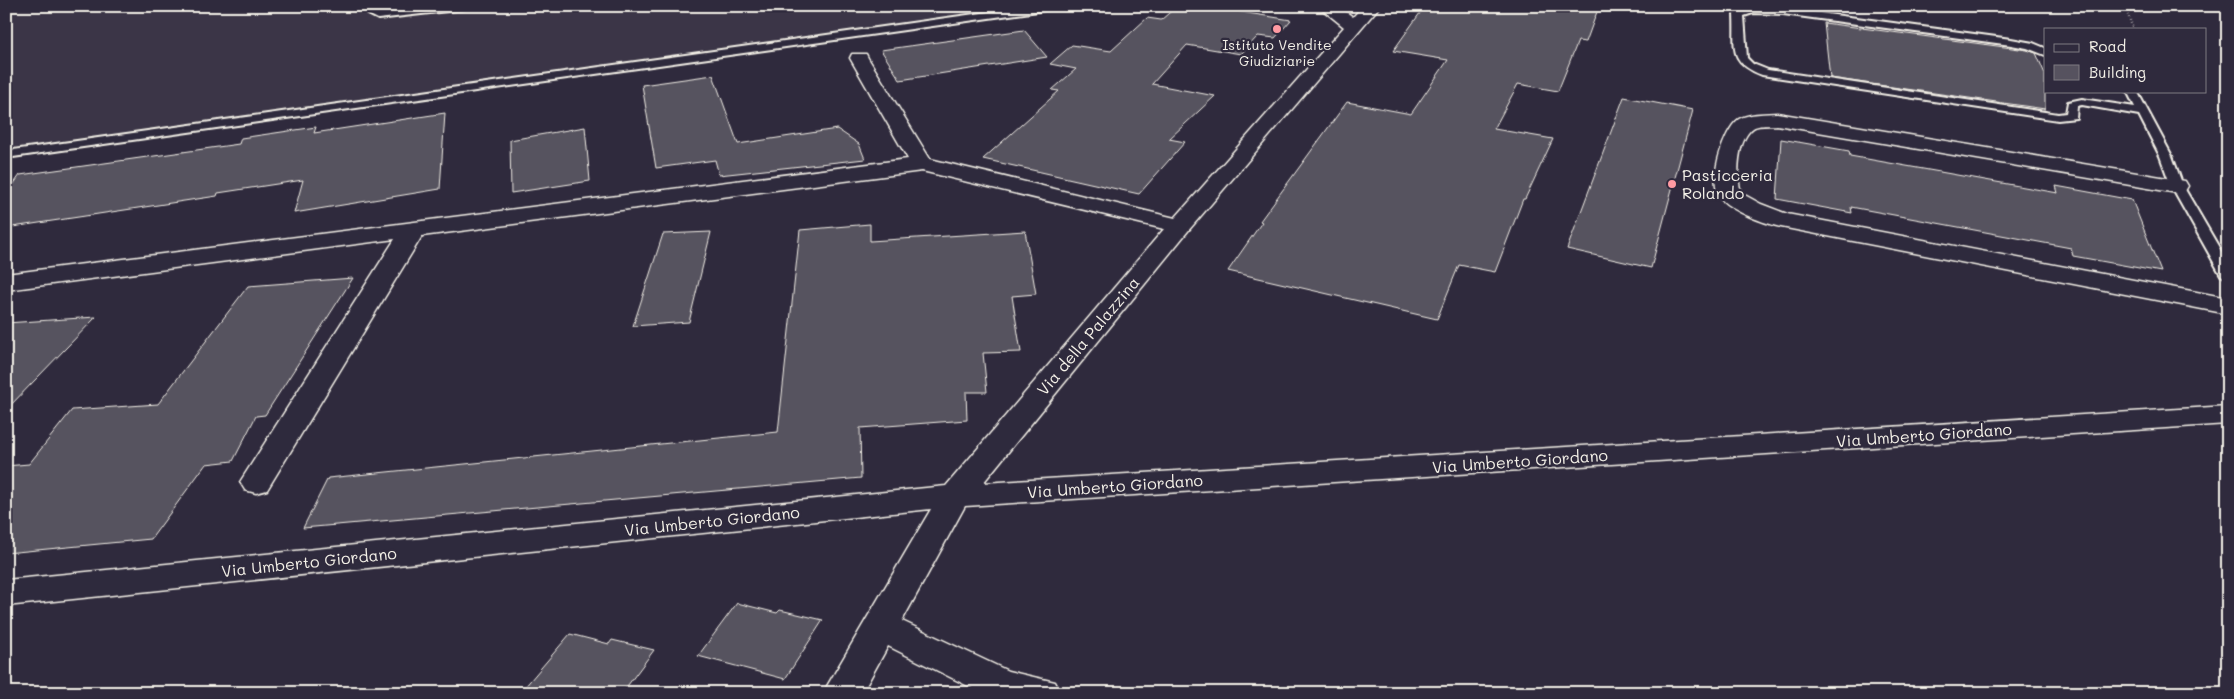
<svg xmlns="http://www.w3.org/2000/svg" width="2234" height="699" font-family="Mali,sans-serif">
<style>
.built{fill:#3b3647}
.building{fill:#56525f;stroke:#f4f1e8}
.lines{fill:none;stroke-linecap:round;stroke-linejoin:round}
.service-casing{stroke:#f4f1e8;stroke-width:4}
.minor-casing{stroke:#f4f1e8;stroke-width:3}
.path{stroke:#f4f1e8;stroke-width:2.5;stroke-dasharray:0.5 2.5;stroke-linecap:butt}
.service{fill:#2f2a3d;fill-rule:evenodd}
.minor{fill:#2f2a3d;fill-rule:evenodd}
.poi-dot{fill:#ff9aa2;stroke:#2f2a3d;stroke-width:2}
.labels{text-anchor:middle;stroke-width:4.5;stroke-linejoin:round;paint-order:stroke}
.far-poi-label{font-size:14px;fill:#f4f1e8;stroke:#2f2a3d}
.poi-label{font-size:16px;fill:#f4f1e8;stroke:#2f2a3d;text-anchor:start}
.street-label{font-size:16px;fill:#f4f1e8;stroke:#2f2a3d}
</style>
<rect width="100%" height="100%" fill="#2f2a3d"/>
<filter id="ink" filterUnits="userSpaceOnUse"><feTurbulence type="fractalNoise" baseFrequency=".02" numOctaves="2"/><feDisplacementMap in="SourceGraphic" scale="10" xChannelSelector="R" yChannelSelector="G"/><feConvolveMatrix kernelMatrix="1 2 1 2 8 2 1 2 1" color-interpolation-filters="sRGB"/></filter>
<g filter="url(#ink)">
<polygon class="built" points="6,6 1066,6 6,159"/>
<g class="building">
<polygon points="1177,6 1204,6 1291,20 1275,38 1258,36 1241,54 1187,45 1152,84 1215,96 1169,139 1185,142 1139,194 983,159 1059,91 1052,90 1076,69 1050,64 1072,45 1111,51 1147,18 1161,20"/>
<polygon points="1425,6 1578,6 1598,9 1586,42 1578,41 1558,91 1518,84 1494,129 1553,139 1525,199 1523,199 1495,272 1459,265 1437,319 1228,271 1262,222 1260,221 1347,102 1411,114 1448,60 1393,51"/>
<polygon points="1824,23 2027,50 2036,53 2045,74 2045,109 1830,78"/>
<polygon points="1024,30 1047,57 900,80 881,50"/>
<polygon points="713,75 738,144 837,129 859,144 865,159 719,175 715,160 656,168 642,85"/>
<polygon points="1624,97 1693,110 1651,268 1567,249"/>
<polygon points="445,113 440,189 294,213 303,180 218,193 217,196 6,228 6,195 20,175 239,144 241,138 316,127 314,133"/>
<polygon points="585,127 590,181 511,193 510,140"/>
<polygon points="1781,139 1849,151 1850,156 2058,193 2056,186 2132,200 2161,272 2073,256 2071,248 1851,207 1852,213 1777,199"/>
<polygon points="870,224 870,241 1025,231 1036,294 1012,296 1021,352 983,353 987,392 966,392 967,420 860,428 861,478 303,528 328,478 778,432 800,230"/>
<polygon points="711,232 689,322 633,326 663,234"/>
<polygon points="353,278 265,415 256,416 233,461 206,464 151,539 6,553 6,466 29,464 72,410 158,404 248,286"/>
<polygon points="96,317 6,410 6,323"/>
<polygon points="737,603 777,613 780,610 823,620 785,679 698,656"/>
<polygon points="570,634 609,644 612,640 654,650 622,693 568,693 558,690 556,693 541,693 524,688"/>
</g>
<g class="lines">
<defs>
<g id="service">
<polygon points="369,6 379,6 379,13 439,6 469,6 465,9 378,19 368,14"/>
<polygon points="1031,6 1056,6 1052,9 6,158 6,151"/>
<path d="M 1753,7 L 1783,8 L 2011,39 L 2033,43 L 2045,48 L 2045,55 L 2027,48 L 2011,45 L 1783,14 L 1753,13 L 1744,16 L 1747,58 L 1753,64 L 1768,70 L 2058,114 L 2066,113 L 2068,102 L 2082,99 L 2135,107 L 2127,91 L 2137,91 L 2172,156 L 2183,186 L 2228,263 L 2228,279 L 2221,275 L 2171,186 L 2160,156 L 2139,115 L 2082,105 L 2077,106 L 2076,118 L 2058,120 L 1762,75 C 1727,61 1736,48 1734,14 Z"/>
</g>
<g id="minor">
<polygon points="1318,6 1338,6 1353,17 1363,6 1380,6 1188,231 983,483 2228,406 2228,424 965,506 902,621 1008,671 1055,682 1061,693 982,693 888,646 862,693 823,693 931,509 6,606 6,580 946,486 1164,229 922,171 422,236 267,490 256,493 245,490 240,482 395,239 6,290 6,274 908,159 850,58 852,54 866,54 868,58 930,159 1175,218 1344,27"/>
<path d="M 1777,113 L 2185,181 L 2188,186 L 2185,191 L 2177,193 L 1777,125 C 1770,126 1759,124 1753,128 C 1737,140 1736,175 1741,193 L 1761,204 L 1787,214 L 2228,298 L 2228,314 L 1781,227 C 1764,223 1734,212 1722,200 C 1706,185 1723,130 1739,119 C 1750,113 1765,114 1777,113 Z"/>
</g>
</defs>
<use href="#service" class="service-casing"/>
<use href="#minor" class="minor-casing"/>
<polyline class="path" points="2125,6 2133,29"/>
<use href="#service" class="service"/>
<use href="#minor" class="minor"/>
</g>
</g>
<g class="poi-dot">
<circle cx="1277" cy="29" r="5"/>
<circle cx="1672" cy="184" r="5"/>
</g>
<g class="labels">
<g class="far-poi-label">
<text x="1277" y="50">Istituto Vendite<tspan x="1277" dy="16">Giudiziarie</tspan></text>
</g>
<g class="poi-label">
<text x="1682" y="181">Pasticceria<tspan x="1682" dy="18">Rolando</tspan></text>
</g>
<g class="street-label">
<text transform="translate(1088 336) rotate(-50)" y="6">Via della Palazzina</text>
<text transform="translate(1924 435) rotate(-4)" y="6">Via Umberto Giordano</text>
<text transform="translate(1520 461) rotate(-4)" y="6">Via Umberto Giordano</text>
<text transform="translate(1115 486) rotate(-4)" y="6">Via Umberto Giordano</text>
<text transform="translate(712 521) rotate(-6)" y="6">Via Umberto Giordano</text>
<text transform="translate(309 562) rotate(-6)" y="6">Via Umberto Giordano</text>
</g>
</g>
<rect width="2234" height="699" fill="none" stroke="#2f2a3d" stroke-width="25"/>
<rect x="12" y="12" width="2209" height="674" fill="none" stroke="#f4f1e8" stroke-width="2" filter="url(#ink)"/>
<rect x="2044" y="28" width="162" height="65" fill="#2f2a3d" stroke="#7e7a81"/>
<rect x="2054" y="44" width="25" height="8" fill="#2f2a3d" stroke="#7e7a81"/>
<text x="2089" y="52" font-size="15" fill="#f4f1e8">Road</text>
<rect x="2054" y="65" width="25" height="15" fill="#56525f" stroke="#7e7a81"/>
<text x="2089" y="78" font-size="15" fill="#f4f1e8">Building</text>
</svg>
